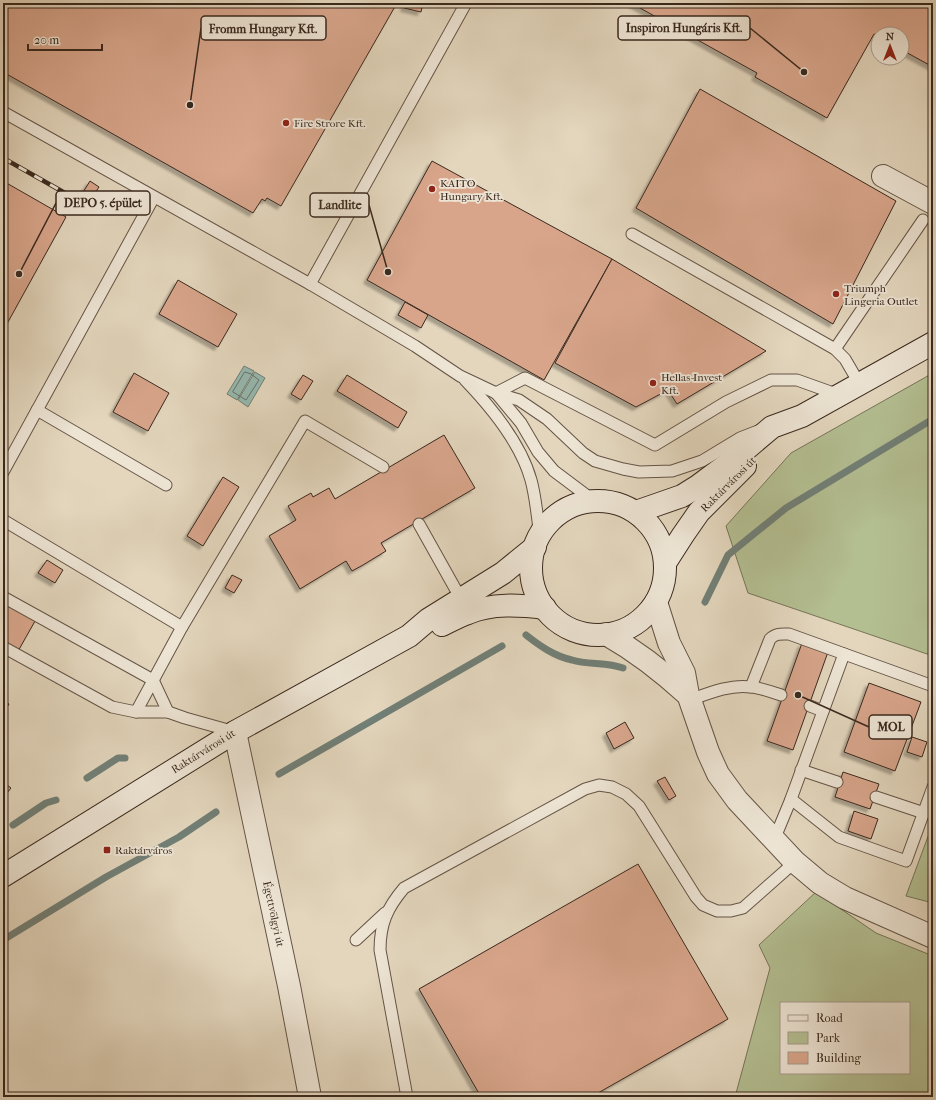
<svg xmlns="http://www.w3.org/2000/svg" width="936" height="1100" font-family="'IM FELL French Canon',serif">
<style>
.green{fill:#b3be91;stroke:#767458;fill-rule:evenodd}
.water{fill:#95b9b0;stroke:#717f76}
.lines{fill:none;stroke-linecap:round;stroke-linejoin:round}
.shore{stroke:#687167;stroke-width:1}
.stream{stroke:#717f76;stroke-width:7}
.building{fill:#d8a58b;stroke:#3a291e;filter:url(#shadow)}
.lane-casing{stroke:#645446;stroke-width:13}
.street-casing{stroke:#645446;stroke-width:24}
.secondary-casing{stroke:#3a291e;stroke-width:24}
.lane{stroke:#ede4d4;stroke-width:11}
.street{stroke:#ede4d4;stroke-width:22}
.secondary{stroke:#ede4d4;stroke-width:22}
.rail-casing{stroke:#3a291e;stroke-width:4.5}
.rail{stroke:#ede4d4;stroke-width:3;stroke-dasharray:9;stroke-linecap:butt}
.poi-dot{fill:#8f2418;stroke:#ede4d4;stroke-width:1.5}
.labels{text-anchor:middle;stroke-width:3.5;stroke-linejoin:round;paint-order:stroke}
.poi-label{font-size:11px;fill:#3a291e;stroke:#ede4d4;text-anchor:start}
.street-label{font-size:11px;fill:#3a291e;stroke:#ede4d4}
.leader{fill:none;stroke:#3a291e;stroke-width:1.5}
.callout-dot{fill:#3a291e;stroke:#ede4d4;stroke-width:1.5}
.callout{fill:#ede4d4;stroke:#3a291e;stroke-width:1.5}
.callout-label{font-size:12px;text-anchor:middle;font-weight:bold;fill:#3a291e}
</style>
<defs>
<filter id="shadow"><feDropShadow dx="-3.5" dy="3.5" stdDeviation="1" flood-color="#0004"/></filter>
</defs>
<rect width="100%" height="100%" fill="#e3d6bd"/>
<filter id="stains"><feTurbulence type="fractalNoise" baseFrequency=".005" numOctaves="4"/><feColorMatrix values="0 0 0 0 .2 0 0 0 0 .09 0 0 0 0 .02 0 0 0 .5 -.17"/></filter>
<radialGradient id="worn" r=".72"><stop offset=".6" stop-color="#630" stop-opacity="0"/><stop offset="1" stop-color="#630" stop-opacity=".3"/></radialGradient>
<g class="green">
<polygon points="933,373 933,656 748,593 726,526 791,453"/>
<polygon points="933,823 933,903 906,896"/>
<path d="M 816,892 L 876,933 L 933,956 L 933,1077 L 927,1095 L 933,1097 L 735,1097 L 770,968 L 759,945 ZM 781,1003 L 909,1003 L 909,1073 L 781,1073 Z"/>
</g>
<g class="water">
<polygon points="244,366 254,371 237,400 227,394"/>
<polygon points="255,372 265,378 248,407 238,400"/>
</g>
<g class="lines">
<polygon class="shore" points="245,372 251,374 259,380 246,400 233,392"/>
<g class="stream">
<polyline points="705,602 728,555 786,508 933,419"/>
<path d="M 526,635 C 540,646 554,656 572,660 C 588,665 607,662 623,668"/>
<polyline points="279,774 502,646"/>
<polyline points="87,778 118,758 125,758"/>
<polyline points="13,825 46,803 56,800"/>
<polyline points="3,940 106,877 179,837 216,812"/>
</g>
</g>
<g class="building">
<polygon points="3,3 397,3 281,206 267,198 265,201 262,199 253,213 3,72"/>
<polygon points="405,3 423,3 421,12 404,8"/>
<polygon points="631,3 933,3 933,67 902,50 902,34 878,34 878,36 874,34 827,118 755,77 757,73"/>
<polygon points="700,89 896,201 833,324 636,208"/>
<polygon points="432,161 612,259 544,380 367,280"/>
<polygon points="3,181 66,217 3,331"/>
<polygon points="90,181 99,187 89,202 80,197"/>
<polygon points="612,259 766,351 677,404 668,390 636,407 555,363"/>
<polygon points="178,280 237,314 218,347 159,314"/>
<polygon points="405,302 428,315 421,328 398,315"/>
<polygon points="134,373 169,393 148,431 113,412"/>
<polygon points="303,375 313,381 301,400 291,394"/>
<polygon points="347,375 407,412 398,428 337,391"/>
<polygon points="444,435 475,488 381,543 386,551 363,565 352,571 346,561 300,589 269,536 296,520 288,506 311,493 313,497 329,488 335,499"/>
<polygon points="223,477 239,487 203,546 187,536"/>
<polygon points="47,560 63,570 55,583 38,573"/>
<polygon points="232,575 242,580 234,593 225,588"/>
<polygon points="3,593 39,614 17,653 3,645"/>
<polygon points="802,643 828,652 793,750 767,741"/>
<polygon points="869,683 921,702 895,771 844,752"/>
<polygon points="3,700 9,704 3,714"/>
<polygon points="625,722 634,738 614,749 606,733"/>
<polygon points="912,737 927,742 922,757 907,752"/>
<polygon points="843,772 879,784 870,809 835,797"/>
<polygon points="665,777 676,796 669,800 657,781"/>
<polygon points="3,782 11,788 3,798"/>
<polygon points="854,811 878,819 871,839 848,831"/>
<polygon points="638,864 728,1019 591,1097 481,1097 419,989"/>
</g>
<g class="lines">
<defs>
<g id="lane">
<polyline points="3,112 310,284 415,346 460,376 496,393 519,400 547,419 583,453 595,461 623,469 639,472 672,471 702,461 740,438 758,431"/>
<polyline points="632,234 835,349 845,359 859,383"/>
<polyline points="310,284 466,3"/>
<polyline points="835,349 923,220"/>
<path d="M 465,380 C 491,407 521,444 531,480 C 536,498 537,517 540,535"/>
<polyline points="496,393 525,378 655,445 726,402 771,380 797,380 839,395"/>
<polyline points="496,393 521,423 538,452 554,471 594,501"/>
<polyline points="37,410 166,485"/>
<polyline points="3,472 154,197"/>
<polyline points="3,520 182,627"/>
<polyline points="419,524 461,599"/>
<polyline points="3,597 153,680 168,712"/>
<polyline points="3,647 112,707 136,712 168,712 185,718 235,732"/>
<path d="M 751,687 L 770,639 C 776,633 781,634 789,634 L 933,686"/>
<path d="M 689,698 L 690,700 C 709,693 731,684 751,687 C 761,688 772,692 781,695"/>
<polyline points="810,706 823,711"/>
<polyline points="136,712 182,627 305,421 383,467"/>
<polyline points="801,770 837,782"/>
<polyline points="876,797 924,813"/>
<polyline points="791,799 839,837 906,861 933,787"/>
<polyline points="774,840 791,799 844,654"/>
<polyline points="356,940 385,913"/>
<path d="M 407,1097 L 380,950 C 380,924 387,908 404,888 L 585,789 L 599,785 L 612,787 L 626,794 L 639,806 L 696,897 L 703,905 L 717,911 L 731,911 L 743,908 L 795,862"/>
</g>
<g id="street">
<polyline points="883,176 933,203"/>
<polyline points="656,602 669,643 684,673 688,695"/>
<path d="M 606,634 C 636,651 663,672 688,695"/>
<polyline points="690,700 708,752 718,774 737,800 795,862 820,883 845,898 933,937"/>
<polyline points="235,732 289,986 310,1097"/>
</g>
<g id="secondary">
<circle cx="598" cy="568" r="67"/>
<polyline points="636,512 682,496 698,486 733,460 772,427 802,416 933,343"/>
<polyline points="665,563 683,535 699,512 745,466"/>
<path d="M 442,625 C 450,621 459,616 468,613 C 492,603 520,605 545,608"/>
<polyline points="3,876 235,732 409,636 429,619 503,573 535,547"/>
</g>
</defs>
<use href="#lane" class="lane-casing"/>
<use href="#street" class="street-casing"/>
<use href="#secondary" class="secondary-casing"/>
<use href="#lane" class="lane"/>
<use href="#street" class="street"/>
<use href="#secondary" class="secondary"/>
<defs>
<polyline id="rail" points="3,158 88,206"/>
</defs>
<use href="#rail" class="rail-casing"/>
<use href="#rail" class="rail"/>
</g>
<g class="poi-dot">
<circle cx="286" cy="123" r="4"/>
<circle cx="432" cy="189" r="4"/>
<circle cx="836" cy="294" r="4"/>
<circle cx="653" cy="383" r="4"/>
<rect x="103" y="846" width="8" height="8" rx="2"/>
</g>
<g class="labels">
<g class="poi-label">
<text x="294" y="127">Fire Strore Kft.</text>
<text x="440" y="187">KAITO<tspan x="440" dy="13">Hungary Kft.</tspan></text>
<text x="844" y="292">Triumph<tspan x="844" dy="13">Lingeria Outlet</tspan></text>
<text x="661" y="381">Hellas-Invest<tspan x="661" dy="13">Kft.</tspan></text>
<text x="115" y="854">Raktárváros</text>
</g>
<g class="street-label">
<text transform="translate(728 484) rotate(-45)" y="4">Raktárvárosi út</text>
<text transform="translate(203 751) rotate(-32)" y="4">Raktárvárosi út</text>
<text transform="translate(274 914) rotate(78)" y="4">Égettvölgyi út</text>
</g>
</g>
<path class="leader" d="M804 72L750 28M190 105L201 28M19 274L56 203M388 272L369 205M798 695L869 727"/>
<g class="callout-dot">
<circle cx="804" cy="72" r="4"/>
<circle cx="190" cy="105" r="4"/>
<circle cx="19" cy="274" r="4"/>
<circle cx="388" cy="272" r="4"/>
<circle cx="798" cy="695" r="4"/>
</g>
<g class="callout">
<rect x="618" y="16" width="132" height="24" rx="4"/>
<rect x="201" y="16" width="125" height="24" rx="4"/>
<rect x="56" y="191" width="94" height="24" rx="4"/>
<rect x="310" y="193" width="59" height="24" rx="4"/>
<rect x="869" y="715" width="43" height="24" rx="4"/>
</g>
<g class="callout-label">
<text x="684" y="32">Inspiron Hungáris Kft.</text>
<text x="263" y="33">Fromm Hungary Kft.</text>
<text x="103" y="207">DEPO 5. épület</text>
<text x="340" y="209">Landlite</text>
<text x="891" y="731">MOL</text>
</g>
<rect width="936" height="1100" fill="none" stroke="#e3d6bd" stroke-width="16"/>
<rect x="4" y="4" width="928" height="1092" fill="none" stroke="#3a291e" stroke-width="2"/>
<rect x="8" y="8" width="920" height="1084" fill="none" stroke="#3a291e"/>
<rect x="780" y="1002" width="130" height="72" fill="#ede4d4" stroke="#a5998b"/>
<rect x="788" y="1015" width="20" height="6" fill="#ede4d4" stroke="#a5998b"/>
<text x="816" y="1022" font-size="12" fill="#3a291e">Road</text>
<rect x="788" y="1032" width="20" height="12" fill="#b3be91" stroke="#a5998b"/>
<text x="816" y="1042" font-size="12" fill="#3a291e">Park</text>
<rect x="788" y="1052" width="20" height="12" fill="#d8a58b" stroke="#a5998b"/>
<text x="816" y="1062" font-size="12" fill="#3a291e">Building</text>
<g transform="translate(890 46)"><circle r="19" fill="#ede4d4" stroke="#a5998b"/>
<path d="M0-3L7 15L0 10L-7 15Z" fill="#8f2418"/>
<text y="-6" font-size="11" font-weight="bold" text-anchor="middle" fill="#3a291e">N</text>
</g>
<path d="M28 44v6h74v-6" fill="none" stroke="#3a291e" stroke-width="2"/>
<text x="34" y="44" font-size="12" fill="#3a291e" stroke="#ede4d4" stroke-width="3" paint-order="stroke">20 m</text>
<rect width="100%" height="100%" filter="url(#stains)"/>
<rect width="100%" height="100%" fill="url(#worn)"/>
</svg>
